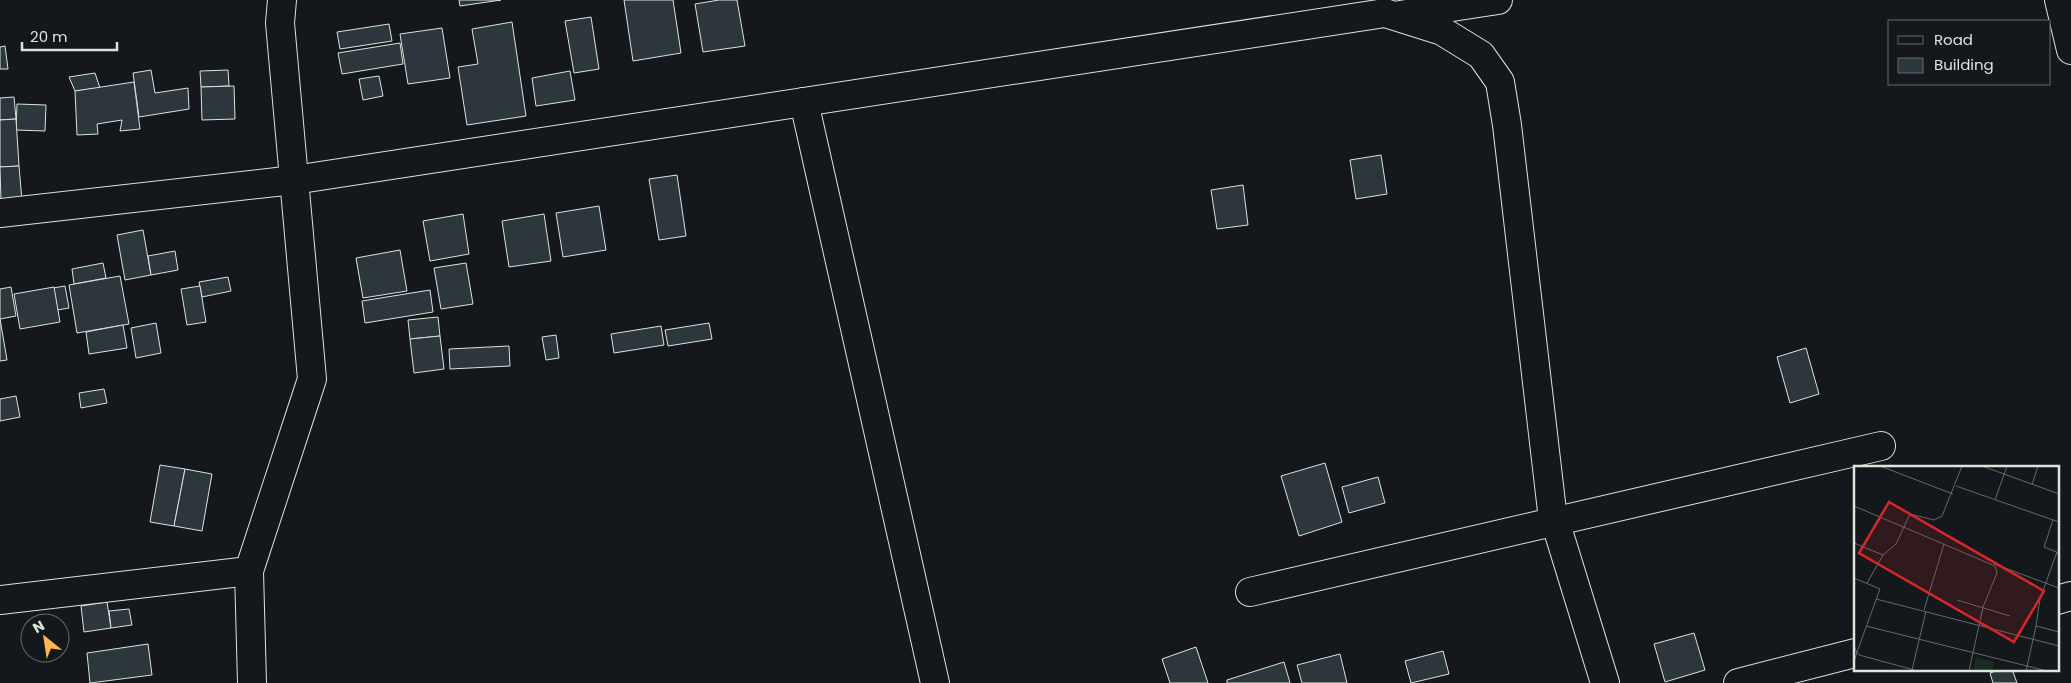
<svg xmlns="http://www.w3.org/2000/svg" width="2071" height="683" font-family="Poppins,sans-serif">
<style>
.building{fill:#2c363c;stroke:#d8e6dc}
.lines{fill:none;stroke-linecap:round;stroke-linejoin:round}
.minor-casing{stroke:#d8e6dc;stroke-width:30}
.minor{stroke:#14181c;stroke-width:28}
.inset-road{fill:none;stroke:#626a69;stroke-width:1}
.view{fill:#d62828;fill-opacity:0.15;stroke:#d62828;stroke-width:2.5}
.inset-edge{fill:none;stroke:#d8e6dc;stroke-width:2.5}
</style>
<rect width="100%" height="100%" fill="#14181c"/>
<g class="building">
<polygon points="459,0 501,0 460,6"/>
<polygon points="624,0 673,0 681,53 633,61"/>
<polygon points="719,0 737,0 745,46 703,52 695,4"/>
<polygon points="591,17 599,69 574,73 565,21"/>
<polygon points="512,22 526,116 467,125 458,67 478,64 472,29"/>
<polygon points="389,24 392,41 340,49 337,32"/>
<polygon points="442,28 450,78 408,84 400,34"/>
<polygon points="400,43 403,64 342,74 338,53"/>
<polygon points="5,46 8,69 0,69 0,47"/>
<polygon points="151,70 155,93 188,88 189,109 139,117 133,73"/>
<polygon points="228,70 229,86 201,87 200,71"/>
<polygon points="570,71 575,100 536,106 532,78"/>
<polygon points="95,73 100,88 75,91 69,77"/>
<polygon points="379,76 383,96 363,100 359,79"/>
<polygon points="134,82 140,129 120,131 122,120 97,124 98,134 77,135 75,91"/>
<polygon points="234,86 235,119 202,120 201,87"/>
<polygon points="14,97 16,119 0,120 0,98"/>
<polygon points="17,104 46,105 45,131 16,130"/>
<polygon points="16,119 19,166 0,167 0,120"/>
<polygon points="1381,155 1387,194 1356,199 1350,160"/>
<polygon points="19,166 22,201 1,202 0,167"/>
<polygon points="677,175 686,236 659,240 649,179"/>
<polygon points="1243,185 1248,225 1217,229 1211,190"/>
<polygon points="599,206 606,250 563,257 556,213"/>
<polygon points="463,214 469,254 430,261 423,221"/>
<polygon points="544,214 551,261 509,267 502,221"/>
<polygon points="143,230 151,275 125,280 117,235"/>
<polygon points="400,250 407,291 363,298 356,258"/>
<polygon points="175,251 178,270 151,275 148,256"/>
<polygon points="103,263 106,278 74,284 72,269"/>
<polygon points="466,263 473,304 441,309 434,268"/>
<polygon points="120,276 129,324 77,333 69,285"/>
<polygon points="228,277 231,291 202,297 199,282"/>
<polygon points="65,286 69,308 57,310 53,288"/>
<polygon points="200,286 206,322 187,325 181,289"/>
<polygon points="11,287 16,316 0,319 0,289"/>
<polygon points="54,287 60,322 20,329 14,294"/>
<polygon points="430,290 433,312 365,323 362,301"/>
<polygon points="438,317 440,336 410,339 408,320"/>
<polygon points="0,319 7,360 0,361"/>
<polygon points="156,323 161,353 136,358 131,328"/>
<polygon points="709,323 712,339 668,346 665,330"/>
<polygon points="123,325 127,348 89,354 86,332"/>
<polygon points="661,326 664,345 614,353 611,334"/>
<polygon points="556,335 559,358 546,360 542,337"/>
<polygon points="440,336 444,369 414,373 410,339"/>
<polygon points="509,346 510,366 450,369 449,349"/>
<polygon points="1806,348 1819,394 1790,403 1777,357"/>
<polygon points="104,389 107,403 81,408 79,393"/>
<polygon points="16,396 20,417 0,421 0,399"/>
<polygon points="1325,463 1342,522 1299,536 1281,476"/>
<polygon points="160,465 185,469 174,526 150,522"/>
<polygon points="185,469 212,474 202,531 174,526"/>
<polygon points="1378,477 1385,503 1349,513 1342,487"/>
<polygon points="107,602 111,628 84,632 81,606"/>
<polygon points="129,609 132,625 111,628 109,611"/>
<polygon points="1694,633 1705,670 1665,682 1654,644"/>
<polygon points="148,644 152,675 90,683 87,653"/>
<polygon points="1196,647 1208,683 1170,683 1162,659"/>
<polygon points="1443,651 1449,674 1411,683 1405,661"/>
<polygon points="1340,654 1347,683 1302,683 1297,665"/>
<polygon points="1284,662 1290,683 1227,683 1227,680"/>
<polygon points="2002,669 2012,669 2017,683 1993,683 1990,673"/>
</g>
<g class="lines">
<defs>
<g id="minor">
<polyline points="2059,0 2071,50"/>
<polyline points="1400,15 1498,0"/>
<polyline points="804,102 935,683"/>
<polyline points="0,213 294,180 1385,13 1442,31 1481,55 1500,82 1507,125 1552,511 1605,683"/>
<polyline points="1250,592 1881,446"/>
<polyline points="0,600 249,571"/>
<polyline points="2057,600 2071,596"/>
<polyline points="252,683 249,571 312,379 280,23 282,0"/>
<polyline points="1738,683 1855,653"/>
</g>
</defs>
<use href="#minor" class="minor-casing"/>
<use href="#minor" class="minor"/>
</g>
<g transform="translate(1854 466)">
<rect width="205" height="205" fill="#14181c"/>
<path d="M 122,191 L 140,196 L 138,205 L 119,205 Z" fill="#1a2d24"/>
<path class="inset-road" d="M 26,0 L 99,28M 128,0 L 205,28M 178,19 L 184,0M 102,20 L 205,56M 141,34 L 153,0M 0,40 L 141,100 L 143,107 L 129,141 L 115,205M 199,54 L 190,81 L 205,87M 0,77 L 29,89M 203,86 L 186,133 L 182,160 L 205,166M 140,98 L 205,122M 0,112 L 26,123 L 3,186 L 5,189 L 64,205M 13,117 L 29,89 L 42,78 L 56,48 L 80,54 L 88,50 L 108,0M 22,133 L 205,180M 103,134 L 156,150M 70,144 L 90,78M 12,160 L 193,205M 0,181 L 3,186 L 0,196M 58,204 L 72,145M 172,205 L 182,160"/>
<path class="view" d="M 35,36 L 190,125 L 160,176 L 5,87 Z"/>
<rect width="205" height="205" class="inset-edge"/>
</g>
<rect x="1888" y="20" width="162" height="65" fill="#14181c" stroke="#626a69"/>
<rect x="1898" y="36" width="25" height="8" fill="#14181c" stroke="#626a69"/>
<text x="1934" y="45" font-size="15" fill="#d8e6dc">Road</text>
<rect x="1898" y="58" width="25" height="15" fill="#2c363c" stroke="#626a69"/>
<text x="1934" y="70" font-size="15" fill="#d8e6dc">Building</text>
<g transform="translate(45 638) rotate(330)"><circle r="24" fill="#14181c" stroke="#626a69"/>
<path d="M0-4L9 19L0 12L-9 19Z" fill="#ffb74d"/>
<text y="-8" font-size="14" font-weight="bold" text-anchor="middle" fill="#d8e6dc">N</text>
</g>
<path d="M22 42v8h95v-8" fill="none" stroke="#d8e6dc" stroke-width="2.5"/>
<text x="30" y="42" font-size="15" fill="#d8e6dc" stroke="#14181c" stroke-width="4" paint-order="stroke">20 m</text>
</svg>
